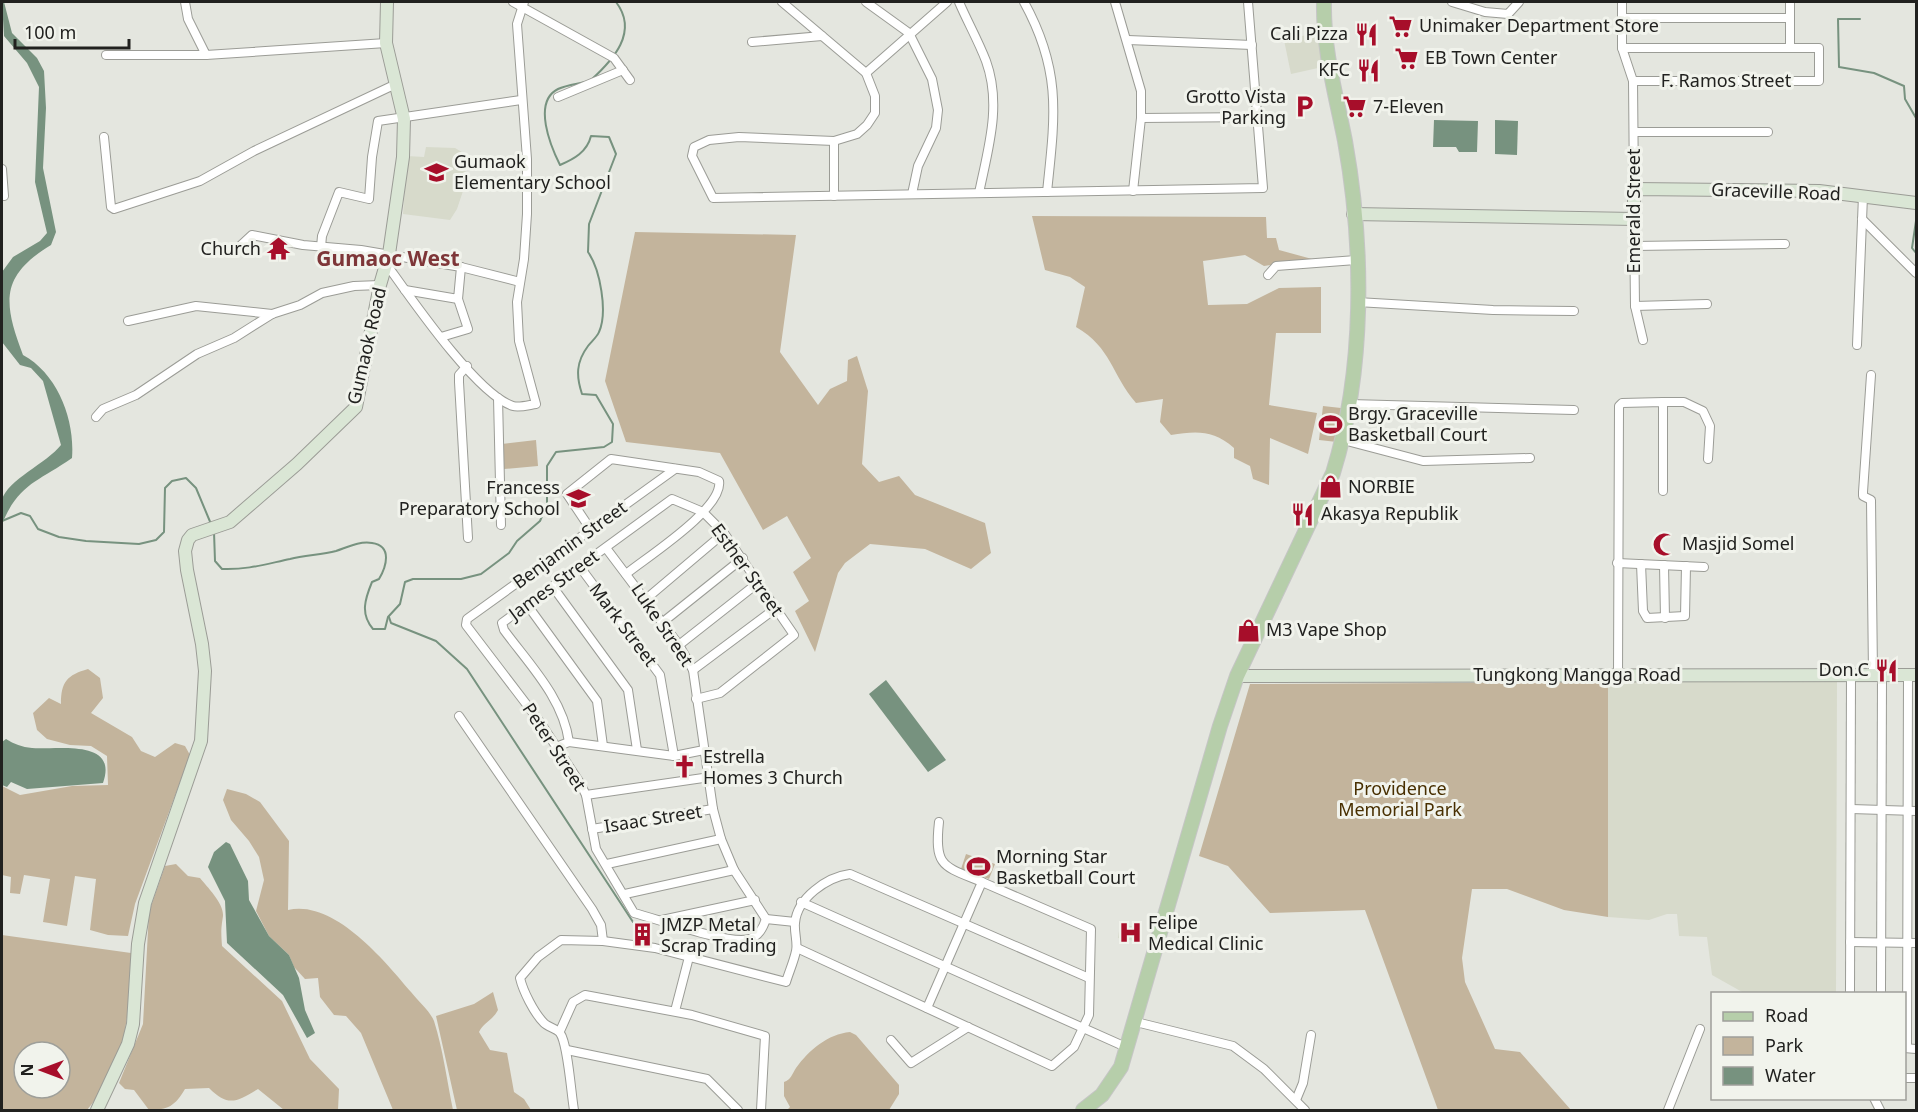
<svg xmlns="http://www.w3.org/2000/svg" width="1918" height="1112" font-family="'Noto Sans',sans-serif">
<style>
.built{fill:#d7dacb}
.green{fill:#c3b49c;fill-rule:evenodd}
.water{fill:#77927f}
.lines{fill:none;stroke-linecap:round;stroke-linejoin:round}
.stream{stroke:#77927f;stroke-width:2}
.street-casing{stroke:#9b9c96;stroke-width:10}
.secondary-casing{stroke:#9b9c96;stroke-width:14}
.primary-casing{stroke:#c5c5c5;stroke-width:16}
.street{stroke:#fff;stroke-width:8}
.secondary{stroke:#dae6d5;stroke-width:12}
.primary{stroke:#b6ceaa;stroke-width:14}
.labels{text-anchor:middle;stroke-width:6;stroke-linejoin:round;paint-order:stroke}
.poi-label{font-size:18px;fill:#21211f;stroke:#f1f3ec;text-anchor:start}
.street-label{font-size:18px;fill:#21211f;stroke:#f1f3ec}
.park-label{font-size:18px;fill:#482f00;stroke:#f1f3ec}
.quarter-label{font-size:21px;font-weight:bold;fill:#7e3638;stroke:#f1f3ec}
</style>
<rect width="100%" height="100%" fill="#e4e6df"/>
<g class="built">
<polygon points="1320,32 1327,66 1291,74 1284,40"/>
<polygon points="426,147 455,148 467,155 464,188 457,209 450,220 403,214 407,156 424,157"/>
<polygon points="1608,682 1837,682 1836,993 1744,993 1712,975 1707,937 1679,936 1677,914 1667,914 1649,920 1608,917"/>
<polygon points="1120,924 1142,928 1140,942 1118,938"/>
</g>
<g class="green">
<path d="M 1032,216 L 1266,217 L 1267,238 L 1276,238 L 1279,250 L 1312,259 L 1264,266 L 1245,255 L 1203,261 L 1208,305 L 1247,304 L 1279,288 L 1321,287 L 1321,333 L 1276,333 L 1269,405 L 1317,413 L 1308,454 L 1270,438 L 1269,485 L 1253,479 L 1250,466 L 1234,458 L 1234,448 C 1213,430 1197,431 1171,435 L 1160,422 L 1163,399 L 1136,403 C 1111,374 1112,348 1076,327 L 1085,287 L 1070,277 L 1045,270 Z"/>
<polygon points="635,232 796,235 780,352 818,405 830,389 847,381 848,360 857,356 868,391 862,464 879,482 899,476 915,495 985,523 991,553 971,569 925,549 870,544 845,563 838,573 815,652 795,611 809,601 793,572 811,558 787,516 763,530 720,453 626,442 605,381"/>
<polygon points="1323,406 1341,408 1337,442 1319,440"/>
<polygon points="536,440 538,466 504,469 502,444"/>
<path d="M 88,669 L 100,678 L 103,698 L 91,713 L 132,737 L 141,751 L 155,757 L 175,743 L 185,746 L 190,755 L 135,904 L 128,936 L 108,935 L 90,930 L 96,879 L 75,876 L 67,926 L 43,922 L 50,879 L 24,875 L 20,894 L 10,893 L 11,877 L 2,875 L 2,786 L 20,795 L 72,786 L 108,785 L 107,756 L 91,746 L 70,745 L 47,739 L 37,730 L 33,713 L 49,698 L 61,704 C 61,682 67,675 88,669 Z"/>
<polygon points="1608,682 1608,917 1564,910 1507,889 1472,889 1462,958 1465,982 1495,1049 1520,1052 1571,1110 1438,1110 1365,910 1270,913 1228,866 1199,856 1250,684"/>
<path d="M 227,789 L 246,794 L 260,802 L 289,841 L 288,910 C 334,899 385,961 411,992 C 418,1001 430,1011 434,1021 C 443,1049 447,1081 453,1110 L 393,1110 L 361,1033 L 346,1016 L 334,1015 L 320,997 L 318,978 L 305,979 L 294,967 L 289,955 L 269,936 L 256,911 L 264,880 L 259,857 L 249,841 L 231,820 L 223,800 Z"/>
<polygon points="966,854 995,864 989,879 961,869"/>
<path d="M 176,864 L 188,876 L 200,878 C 207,887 224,903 223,916 C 221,929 221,932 222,946 L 282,1001 L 310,1059 L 339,1089 L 338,1110 L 284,1110 L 258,1089 C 237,1101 229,1108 209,1088 L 185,1089 C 175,1106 168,1110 149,1110 L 134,1090 L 125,1089 L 119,1083 L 143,1024 L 149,912 L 165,866 Z"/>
<path d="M 2,935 L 131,953 C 130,1011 127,1064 87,1110 L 2,1110 ZM 24,1052 L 60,1052 L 60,1088 L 24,1088 Z"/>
<path d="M 493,992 L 498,1010 C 493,1020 484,1022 479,1032 L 490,1050 L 507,1053 L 514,1092 L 524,1099 L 531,1110 L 457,1110 L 436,1016 L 474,1004 Z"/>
<path d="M 850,1032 L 856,1035 L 899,1085 L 899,1094 L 889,1110 L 787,1110 L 790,1107 L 784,1096 L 784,1082 C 791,1080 792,1074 796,1068 C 809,1050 828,1034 850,1032 Z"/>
</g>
<g class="water">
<path d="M 2,2 L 4,2 L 12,33 L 37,58 L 44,71 L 46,108 L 43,168 L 56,232 L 51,245 C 0,276 3,302 23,355 C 58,374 75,420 72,458 C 38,482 19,483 2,524 C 1,516 0,506 2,500 C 7,480 47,463 61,445 L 43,381 L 31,368 L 20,365 L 2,342 L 2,272 L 13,257 L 40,241 L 47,233 L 35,182 L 39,87 L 27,63 L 4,36 Z"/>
<polygon points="1434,120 1478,121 1477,152 1459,152 1456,147 1433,147"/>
<polygon points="1495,120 1518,121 1517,155 1495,154"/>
<polygon points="886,680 946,760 928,772 869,694"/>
<path d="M 6,739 C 14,744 22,747 32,748 C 56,750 119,738 103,783 L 27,789 L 11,782 L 7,787 L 2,785 L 2,742 Z"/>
<polygon points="226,842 230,844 248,881 249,900 269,936 289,955 299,978 305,1010 315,1033 307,1038 283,995 227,943 225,901 208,867 214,852"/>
</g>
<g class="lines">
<g class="stream">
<polyline points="1860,19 1838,19 1839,67 1874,73 1904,86 1905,99 1916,118"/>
<path d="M 591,80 C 613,60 639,32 616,2"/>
<polyline points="1916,181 1916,184"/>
<polyline points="1916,221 1912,248 1916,253"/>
<polyline points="2,521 21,513 30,516 38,529 59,537 86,541 139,544 156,540 164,532 165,488 172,481 186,478 196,488 211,524"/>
<path d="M 214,532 L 215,561 L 222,569 C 247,570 266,564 290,559 C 305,555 321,555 336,551 C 348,547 359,541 372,543 C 393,546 386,567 379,579 L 372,582 C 365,599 360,614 373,629 L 385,629 L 388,617 L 400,604 L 405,582 L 413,579 L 461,579 L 481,574 L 509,553 L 517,541 L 540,521 L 547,505 L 547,466 L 556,452 L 604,447 L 612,442 L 613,424 L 596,395 L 582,394 C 576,376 576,362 588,346 C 591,342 597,337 599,332 C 608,312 600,269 588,252 L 589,224 L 616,154 L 609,137 L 591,136 C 587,152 574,159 560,165 C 551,147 532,102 558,89 C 566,85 577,84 585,82"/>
<polyline points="389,617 391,623 436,641 467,669 633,922"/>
</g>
<defs>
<g id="street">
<polyline points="185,2 188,19 206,55 386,43"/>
<polyline points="513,2 614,58 630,80"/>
<polyline points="782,2 866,73 875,96 875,113 867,125 857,134 834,141 739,137 709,140 694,147 692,156 713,198 1263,188 1248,2"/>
<polyline points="866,2 909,33 932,79 938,110 936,128 918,166 912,194"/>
<path d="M 959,2 C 967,21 978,40 986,61 C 1002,105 988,149 979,193"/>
<path d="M 1024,2 C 1062,71 1055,116 1047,192"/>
<polyline points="1115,2 1141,91 1141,118 1133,191"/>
<polyline points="1452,2 1485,12 1508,14 1519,2"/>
<polyline points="1622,2 1622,48 1633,81 1634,189"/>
<polyline points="1790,2 1790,47"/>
<polyline points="1622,18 1790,18"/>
<polyline points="1128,40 1252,45"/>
<polyline points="752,42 822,36"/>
<polyline points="1622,48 1819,48 1819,81 1633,81"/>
<polyline points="106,55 206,55"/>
<polyline points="866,73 947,2"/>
<polyline points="558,97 623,70"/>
<polyline points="1141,118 1259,117"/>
<polyline points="1634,132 1768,132"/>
<polyline points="104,137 111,207 114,209 200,181 254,151 396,84"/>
<polyline points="2,169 4,196"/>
<polyline points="834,196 834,141"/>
<polyline points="1634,219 1635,306 1643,340"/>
<polyline points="1862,219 1916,273"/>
<polyline points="1634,246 1785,244"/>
<polyline points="321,247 322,236 339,192 369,199 372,157 378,121 521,100"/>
<polyline points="238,248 252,235 303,245 361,250 461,267 458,299 405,290"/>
<path d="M 387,265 C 410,297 477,395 513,406 C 519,408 529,405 536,404 L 519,341 L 517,302 L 524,259 L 527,214 L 527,159 L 517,24 L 524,2"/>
<polyline points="461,267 520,282"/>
<polyline points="1268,275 1276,266 1356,260"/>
<polyline points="1357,302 1493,310 1574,311"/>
<polyline points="1635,306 1707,304"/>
<polyline points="128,321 196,306 272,314"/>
<polyline points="441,337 468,329 458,299"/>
<polyline points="1857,345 1863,196"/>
<polyline points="467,366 459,375 459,382 468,538"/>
<polyline points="1871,375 1863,492 1863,496 1871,500 1873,674"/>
<polyline points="498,398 501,525"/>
<polyline points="1663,402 1684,402 1703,411 1710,426 1708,459"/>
<polyline points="1350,404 1574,410"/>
<polyline points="96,417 103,409 136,395 197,354 234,338 272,314 300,305 322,293 354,286 380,285"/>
<polyline points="1343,440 1423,461 1530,458"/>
<path d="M 675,469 L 467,619 L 466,625 L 540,722 L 580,783 L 586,795 L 596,849 L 634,913 C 658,919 728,945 749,939 C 759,936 763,928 766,919"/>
<path d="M 591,530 L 567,494 L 611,459 L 699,472 L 719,481 C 724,508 647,557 626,574"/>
<polyline points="606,548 679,645 693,670 713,809 721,839 734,870 766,919"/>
<polyline points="1617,563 1704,567"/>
<polyline points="1641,564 1643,611 1647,618 1685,616 1686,566"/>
<polyline points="1664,565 1665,618"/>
<polyline points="580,567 660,675 674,756"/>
<polyline points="553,587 628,690 637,750"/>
<polyline points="646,599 724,533"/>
<polyline points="528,606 597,701 603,746"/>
<polyline points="663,622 743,558"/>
<polyline points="679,645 759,582"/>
<polyline points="693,670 776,608"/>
<polyline points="1618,676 1619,406 1622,403 1663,402 1663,491"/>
<polyline points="459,716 592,909 601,925 603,941"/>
<path d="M 569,742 C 563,698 529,664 504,630 L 502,623 L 672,499 L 703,512 L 724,533 L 794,635 L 720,693 L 696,699"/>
<polyline points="556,747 569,742 674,756 704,750"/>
<polyline points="586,795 710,777"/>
<polyline points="1851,809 1916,811"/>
<polyline points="592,829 713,809"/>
<polyline points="607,864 721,839"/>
<polyline points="625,894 734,870"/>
<polyline points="801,902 1128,1048"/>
<polyline points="766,919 795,922"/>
<polyline points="662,920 755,900"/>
<polyline points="1850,942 1916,943"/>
<polyline points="797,948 1052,1066 1074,1047 1089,1015 1091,929 982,882"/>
<polyline points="1850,994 1851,674"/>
<polyline points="1881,994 1882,674"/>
<path d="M 927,1008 L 982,882 C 943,866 934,867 939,822"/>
<polyline points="675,1011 689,957"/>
<polyline points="1136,1022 1233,1046 1264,1069 1305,1110"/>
<polyline points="560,1031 573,1002 585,995 692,1015 765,1036 761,1110"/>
<polyline points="891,1040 911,1063 968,1027"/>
<polyline points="1904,1048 1916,1049"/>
<polyline points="1907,1048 1908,675"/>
<polyline points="567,1050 707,1079 738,1110"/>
<polyline points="1904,1078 1916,1078"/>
<polyline points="1874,1098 1880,1110"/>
<polyline points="1296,1100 1303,1083 1311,1035"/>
<path d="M 574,1110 C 571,1093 568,1044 560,1033 C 557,1029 548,1027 544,1023 C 534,1013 523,991 520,978 L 538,957 L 561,940 L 603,941 L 655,948 L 786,982 C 789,972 794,961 796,951 C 798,943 794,932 795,923 C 797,898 827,877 850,874 L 1089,978"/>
<polyline points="1668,1110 1700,1029"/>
</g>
<g id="secondary">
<polyline points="1353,214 1634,219 1634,189 1819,191 1916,203"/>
<polyline points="1237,676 1916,675"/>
<polyline points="97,1110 128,1044 133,1024 138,944 145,903 201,741 205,671 202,644 187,570 185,551 188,540 192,535 230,522 297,464 356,407 380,285 389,254 403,157 404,119 386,43 387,2"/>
</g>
<path id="primary" d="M 1083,1110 L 1102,1095 L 1121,1067 L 1220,726 L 1237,676 L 1333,473 C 1365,370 1364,247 1345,141 C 1336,95 1323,50 1324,2"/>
</defs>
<use href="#street" class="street-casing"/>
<use href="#secondary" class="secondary-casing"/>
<use href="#primary" class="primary-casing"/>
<use href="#street" class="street"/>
<use href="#secondary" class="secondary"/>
<use href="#primary" class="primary"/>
</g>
<defs>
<symbol id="supermarket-bare" viewBox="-9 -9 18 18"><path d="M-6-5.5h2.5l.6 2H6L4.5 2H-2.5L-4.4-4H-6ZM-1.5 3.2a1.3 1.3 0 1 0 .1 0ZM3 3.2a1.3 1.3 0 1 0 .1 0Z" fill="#a70e2a" stroke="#f1f3ec" stroke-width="2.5" paint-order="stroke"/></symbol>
<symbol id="restaurant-bare" viewBox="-9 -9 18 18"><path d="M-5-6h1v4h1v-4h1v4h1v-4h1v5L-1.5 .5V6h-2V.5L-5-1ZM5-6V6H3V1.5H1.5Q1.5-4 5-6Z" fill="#a70e2a" stroke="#f1f3ec" stroke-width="2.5" paint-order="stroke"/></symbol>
<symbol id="parking-bare" viewBox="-9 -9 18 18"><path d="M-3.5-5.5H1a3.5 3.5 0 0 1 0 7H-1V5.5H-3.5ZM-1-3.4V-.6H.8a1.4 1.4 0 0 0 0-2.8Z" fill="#a70e2a" stroke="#f1f3ec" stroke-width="2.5" paint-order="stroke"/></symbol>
<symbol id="school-bare" viewBox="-9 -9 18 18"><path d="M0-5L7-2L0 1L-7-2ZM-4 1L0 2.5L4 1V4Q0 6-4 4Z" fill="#a70e2a" stroke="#f1f3ec" stroke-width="2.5" paint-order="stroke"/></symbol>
<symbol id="temple-bare" viewBox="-9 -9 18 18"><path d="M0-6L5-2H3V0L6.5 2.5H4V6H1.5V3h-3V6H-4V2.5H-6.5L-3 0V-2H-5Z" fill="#a70e2a" stroke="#f1f3ec" stroke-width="2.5" paint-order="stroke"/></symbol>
<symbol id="stadium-bare" viewBox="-9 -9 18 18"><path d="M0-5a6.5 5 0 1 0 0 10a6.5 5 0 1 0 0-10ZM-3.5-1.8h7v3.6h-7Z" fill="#a70e2a" stroke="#f1f3ec" stroke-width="2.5" paint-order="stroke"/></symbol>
<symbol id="shop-bare" viewBox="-9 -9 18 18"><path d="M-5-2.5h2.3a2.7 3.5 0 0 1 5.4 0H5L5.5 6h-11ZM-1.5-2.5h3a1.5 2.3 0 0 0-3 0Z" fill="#a70e2a" stroke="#f1f3ec" stroke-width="2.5" paint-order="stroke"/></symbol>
<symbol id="mosque-bare" viewBox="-9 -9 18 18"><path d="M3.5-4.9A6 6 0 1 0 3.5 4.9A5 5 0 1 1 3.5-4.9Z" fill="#a70e2a" stroke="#f1f3ec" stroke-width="2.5" paint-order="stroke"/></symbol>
<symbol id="church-bare" viewBox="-9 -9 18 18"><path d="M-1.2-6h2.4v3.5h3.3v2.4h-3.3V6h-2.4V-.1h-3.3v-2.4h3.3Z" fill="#a70e2a" stroke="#f1f3ec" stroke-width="2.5" paint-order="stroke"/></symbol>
<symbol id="hospital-bare" viewBox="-9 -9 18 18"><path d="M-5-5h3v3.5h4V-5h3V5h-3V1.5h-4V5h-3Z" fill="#a70e2a" stroke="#f1f3ec" stroke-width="2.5" paint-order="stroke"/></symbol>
<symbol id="building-bare" viewBox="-9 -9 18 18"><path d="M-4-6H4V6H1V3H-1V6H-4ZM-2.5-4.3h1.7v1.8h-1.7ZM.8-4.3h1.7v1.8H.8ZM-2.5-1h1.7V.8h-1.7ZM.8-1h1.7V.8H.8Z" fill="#a70e2a" stroke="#f1f3ec" stroke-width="2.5" paint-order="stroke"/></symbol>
</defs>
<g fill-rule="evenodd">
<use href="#supermarket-bare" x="1384" y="10" width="33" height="33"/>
<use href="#restaurant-bare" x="1350" y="18" width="33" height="33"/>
<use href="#supermarket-bare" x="1390" y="42" width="33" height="33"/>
<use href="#restaurant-bare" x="1352" y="54" width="33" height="33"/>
<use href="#parking-bare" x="1288" y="90" width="33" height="33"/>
<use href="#supermarket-bare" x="1338" y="90" width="33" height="33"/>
<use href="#school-bare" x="420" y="156" width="33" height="33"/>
<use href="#temple-bare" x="262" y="232" width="33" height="33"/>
<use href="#stadium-bare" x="1314" y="408" width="33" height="33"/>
<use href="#shop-bare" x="1314" y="470" width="33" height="33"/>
<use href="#school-bare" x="562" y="482" width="33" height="33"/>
<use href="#restaurant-bare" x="1286" y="498" width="33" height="33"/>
<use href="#mosque-bare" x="1648" y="528" width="33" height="33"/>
<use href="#shop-bare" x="1232" y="614" width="33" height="33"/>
<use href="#restaurant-bare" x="1870" y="654" width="33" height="33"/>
<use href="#church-bare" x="668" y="750" width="33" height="33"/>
<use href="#stadium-bare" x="962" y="850" width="33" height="33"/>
<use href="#hospital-bare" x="1114" y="916" width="33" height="33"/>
<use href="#building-bare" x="626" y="918" width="33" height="33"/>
</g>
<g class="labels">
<g class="poi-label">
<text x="1419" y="32">Unimaker Department Store</text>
<text x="1348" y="40" text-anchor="end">Cali Pizza</text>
<text x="1425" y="64">EB Town Center</text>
<text x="1350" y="76" text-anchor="end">KFC</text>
<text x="1286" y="103" text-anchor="end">Grotto Vista<tspan x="1286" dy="21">Parking</tspan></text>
<text x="1373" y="113">7-Eleven</text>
<text x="454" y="168">Gumaok<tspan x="454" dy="21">Elementary School</tspan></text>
<text x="261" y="255" text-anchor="end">Church</text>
<text x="1348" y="420">Brgy. Graceville<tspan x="1348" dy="21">Basketball Court</tspan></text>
<text x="1348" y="493">NORBIE</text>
<text x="560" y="494" text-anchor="end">Francess<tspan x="560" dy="21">Preparatory School</tspan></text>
<text x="1321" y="520">Akasya Republik</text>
<text x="1682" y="550">Masjid Somel</text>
<text x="1266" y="636">M3 Vape Shop</text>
<text x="1869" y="676" text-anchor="end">Don.C</text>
<text x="703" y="763">Estrella<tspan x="703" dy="21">Homes 3 Church</tspan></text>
<text x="996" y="863">Morning Star<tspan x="996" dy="21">Basketball Court</tspan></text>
<text x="1148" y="929">Felipe<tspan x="1148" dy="21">Medical Clinic</tspan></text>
<text x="661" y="931">JMZP Metal<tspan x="661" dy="21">Scrap Trading</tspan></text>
</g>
<g class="street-label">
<text x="1726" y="87">F. Ramos Street</text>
<text transform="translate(1776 192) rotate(2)" y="6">Graceville Road</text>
<text transform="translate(1634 211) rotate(-90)" y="6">Emerald Street</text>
<text transform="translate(367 346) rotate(-77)" y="6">Gumaok Road</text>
<text transform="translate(570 545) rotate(-36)" y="6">Benjamin Street</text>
<text transform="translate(747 570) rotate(54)" y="6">Esther Street</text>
<text transform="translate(554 585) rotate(-36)" y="6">James Street</text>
<text transform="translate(623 625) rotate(53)" y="6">Mark Street</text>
<text transform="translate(662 625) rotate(56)" y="6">Luke Street</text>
<text x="1577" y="681">Tungkong Mangga Road</text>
<text transform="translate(554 747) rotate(57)" y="6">Peter Street</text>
<text transform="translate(653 819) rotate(-9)" y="6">Isaac Street</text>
</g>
<g class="park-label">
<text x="1400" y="795">Providence<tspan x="1400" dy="21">Memorial Park</tspan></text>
</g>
<g class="quarter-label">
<text x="388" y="266">Gumaoc West</text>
</g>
</g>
<rect width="1918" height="1112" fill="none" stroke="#21211f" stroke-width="6"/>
<rect x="1711" y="992" width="195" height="108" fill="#f1f3ec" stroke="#9e9f9a" stroke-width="1.5"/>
<rect x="1723" y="1012" width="30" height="9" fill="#b6ceaa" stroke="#9e9f9a" stroke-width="1.5"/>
<text x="1765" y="1022" font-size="18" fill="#21211f">Road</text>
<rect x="1723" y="1037" width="30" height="18" fill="#c3b49c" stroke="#9e9f9a" stroke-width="1.5"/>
<text x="1765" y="1052" font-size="18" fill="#21211f">Park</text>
<rect x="1723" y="1067" width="30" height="18" fill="#77927f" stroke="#9e9f9a" stroke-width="1.5"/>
<text x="1765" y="1082" font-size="18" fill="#21211f">Water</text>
<g transform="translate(42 1070) rotate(270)"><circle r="28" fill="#f1f3ec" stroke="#9e9f9a" stroke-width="1.5"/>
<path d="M0-4.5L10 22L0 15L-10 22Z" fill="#a70e2a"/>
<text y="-9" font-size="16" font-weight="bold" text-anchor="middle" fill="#21211f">N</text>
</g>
<path d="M15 39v9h114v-9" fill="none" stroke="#21211f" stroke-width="3"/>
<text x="24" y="39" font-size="18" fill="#21211f" stroke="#f1f3ec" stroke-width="4.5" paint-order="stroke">100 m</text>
</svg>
